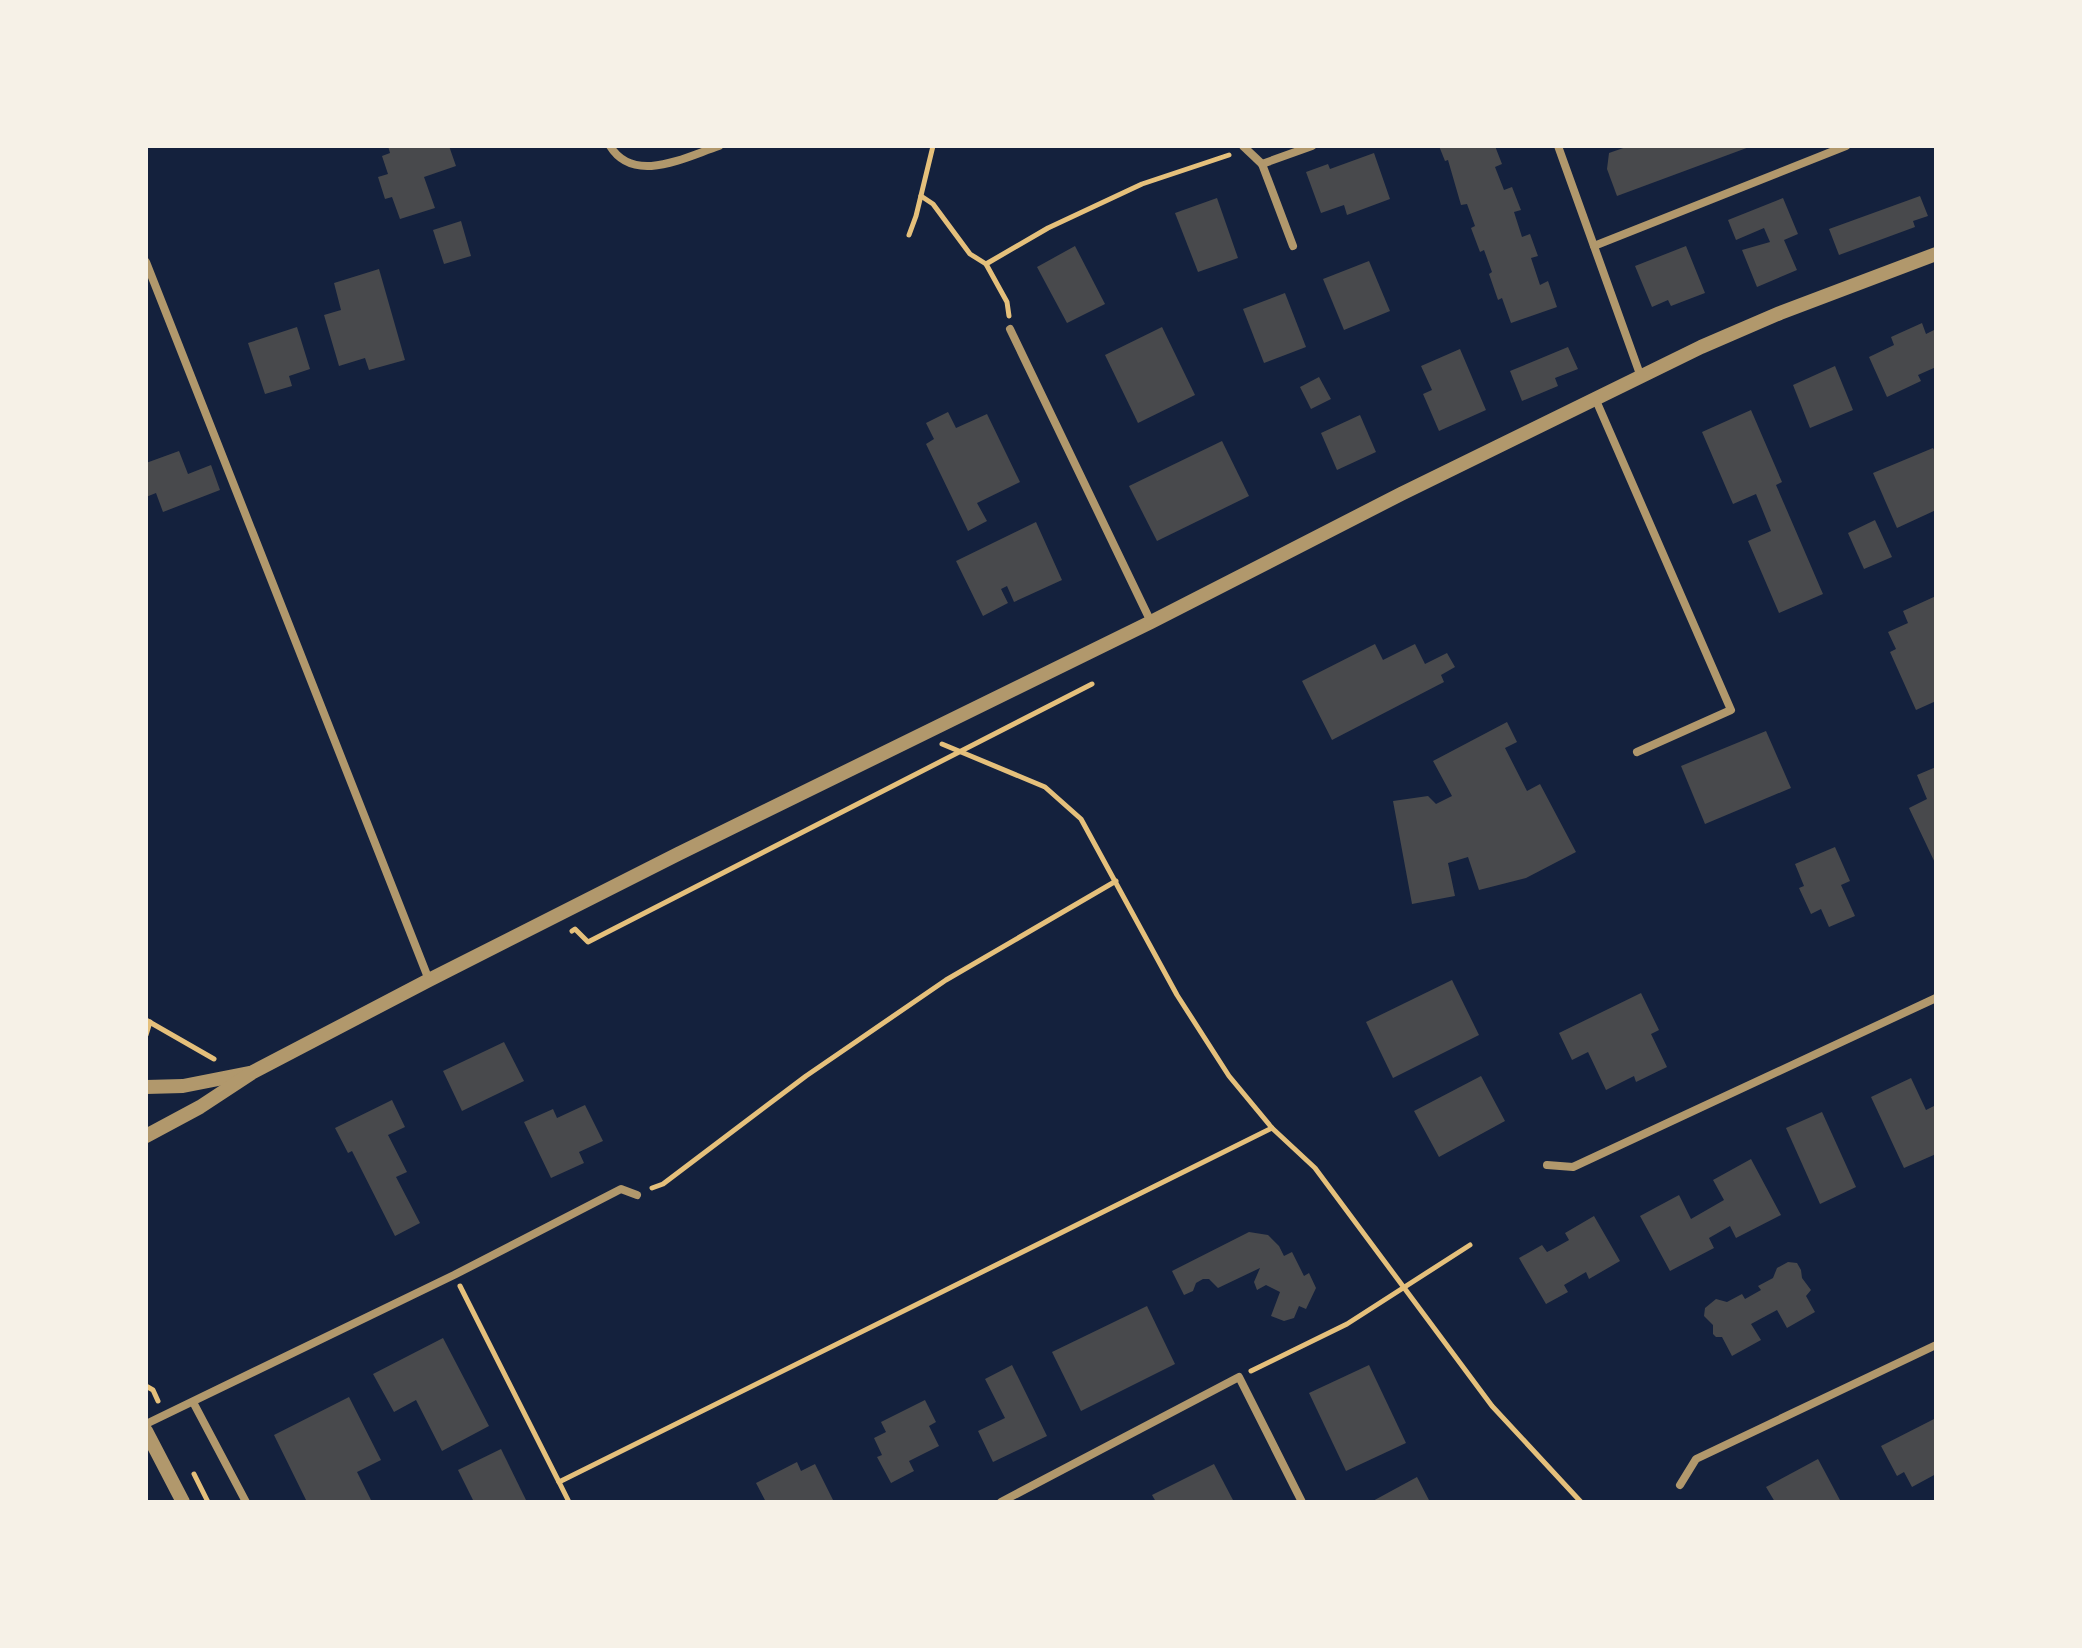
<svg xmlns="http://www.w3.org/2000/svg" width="2082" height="1648" font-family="Arial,sans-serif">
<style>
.building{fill:#48494c}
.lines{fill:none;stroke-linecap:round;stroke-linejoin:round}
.path{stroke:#e5c07b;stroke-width:5}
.minor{stroke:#b1986c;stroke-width:8}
.tertiary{stroke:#b1986c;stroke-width:14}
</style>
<rect width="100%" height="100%" fill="#14213d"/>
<g class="building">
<polygon points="388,146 449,146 456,166 424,177 435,208 400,219 392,197 385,199 378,177 388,174 382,156 390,153"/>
<polygon points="1439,146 1495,146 1502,164 1495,167 1504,190 1512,187 1521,210 1514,212 1522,237 1530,234 1538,256 1531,258 1540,285 1548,281 1557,307 1511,323 1502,298 1498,300 1489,274 1492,272 1484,250 1480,252 1471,228 1475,226 1467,204 1461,205 1448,160 1445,161"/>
<polygon points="1629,146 1752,146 1617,196 1607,169 1609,153"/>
<polygon points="1374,153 1390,199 1347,215 1344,205 1321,213 1306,172 1328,164 1330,169"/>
<polygon points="1920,196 1928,216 1913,221 1915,227 1839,255 1829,229"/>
<polygon points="1217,198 1238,258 1198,272 1175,213"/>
<polygon points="1783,198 1798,234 1784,240 1797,270 1757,287 1742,250 1770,242 1764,228 1736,240 1728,220"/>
<polygon points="461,221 471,256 444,264 433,230"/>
<polygon points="1075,246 1105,304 1067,323 1037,267"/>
<polygon points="1686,246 1705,293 1671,306 1668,300 1652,307 1635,266"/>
<polygon points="1369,261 1390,311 1344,330 1323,279"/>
<polygon points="379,269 405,360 369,370 365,358 339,366 324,315 341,310 334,283"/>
<polygon points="1285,293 1306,347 1264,363 1243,309"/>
<polygon points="1922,323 1926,334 1936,329 1936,367 1918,375 1921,381 1887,397 1869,357 1894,345 1891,337"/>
<polygon points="297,327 310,369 289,376 292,386 265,394 248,343"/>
<polygon points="1162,327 1195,395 1138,423 1105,355"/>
<polygon points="1568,347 1578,369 1555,378 1558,386 1522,401 1510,371"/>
<polygon points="1460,349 1486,410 1439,431 1423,394 1432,390 1421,366"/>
<polygon points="1835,366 1853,410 1810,428 1793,385"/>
<polygon points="1319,377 1331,399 1311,409 1300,387"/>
<polygon points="1751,410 1782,482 1776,485 1823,594 1779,613 1748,541 1771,531 1756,494 1733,504 1702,432"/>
<polygon points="948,412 956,428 987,414 1020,482 977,503 987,521 968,531 926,444 934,439 926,423"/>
<polygon points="1360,415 1376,452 1337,470 1321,433"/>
<polygon points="1222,441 1249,496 1157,541 1129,486"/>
<polygon points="1933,448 1936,454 1936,510 1897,528 1873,473"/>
<polygon points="179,451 188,474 211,465 220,490 163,512 156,493 146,497 146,463"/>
<polygon points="1875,520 1892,557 1864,569 1848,533"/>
<polygon points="1036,522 1062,580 1014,602 1007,586 1001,589 1008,603 983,616 956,561"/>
<polygon points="1936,596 1936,701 1916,710 1890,652 1896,649 1888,632 1908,623 1903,611"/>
<polygon points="1375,644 1383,660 1415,644 1425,664 1447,653 1455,667 1441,675 1444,682 1332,740 1302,681"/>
<polygon points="1507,722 1517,742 1505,748 1527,791 1540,784 1576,852 1526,878 1479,890 1468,857 1448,863 1455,896 1412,904 1393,801 1428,796 1436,804 1452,796 1433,761"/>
<polygon points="1766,731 1791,788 1705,824 1681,766"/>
<polygon points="1936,767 1936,865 1909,808 1927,799 1917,775"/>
<polygon points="1835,847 1850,881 1841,885 1855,916 1829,927 1821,909 1811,914 1799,888 1804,886 1795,864"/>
<polygon points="1452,980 1479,1035 1393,1078 1366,1022"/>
<polygon points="1641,993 1659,1030 1651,1034 1667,1067 1636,1082 1634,1076 1606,1090 1588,1052 1572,1060 1559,1033"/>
<polygon points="504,1042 524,1081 462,1111 443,1071"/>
<polygon points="1481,1076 1505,1121 1439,1157 1414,1111"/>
<polygon points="1911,1078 1926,1110 1936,1105 1936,1154 1904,1168 1871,1097"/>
<polygon points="392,1100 405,1127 388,1135 407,1172 396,1177 420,1223 395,1236 352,1151 348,1153 335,1128"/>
<polygon points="585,1105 603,1141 579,1152 584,1163 551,1178 524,1122 553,1109 557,1118"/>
<polygon points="1822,1112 1856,1187 1820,1204 1786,1128"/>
<polygon points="1751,1159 1781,1215 1736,1238 1730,1226 1709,1238 1714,1248 1670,1271 1640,1216 1679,1195 1691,1219 1724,1200 1713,1180"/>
<polygon points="1594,1216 1620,1261 1589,1279 1586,1272 1564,1285 1568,1292 1546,1304 1519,1258 1542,1245 1547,1252 1553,1249 1569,1240 1565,1233"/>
<polygon points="1249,1232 1268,1235 1279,1246 1284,1256 1292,1252 1304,1276 1309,1273 1316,1288 1306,1309 1299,1306 1294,1318 1284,1321 1271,1316 1280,1292 1266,1285 1257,1290 1254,1282 1260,1268 1218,1288 1209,1279 1203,1279 1196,1283 1193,1291 1184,1295 1172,1271"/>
<polygon points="1788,1262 1797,1263 1801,1270 1802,1278 1811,1290 1806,1296 1815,1312 1787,1328 1777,1310 1751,1324 1761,1340 1732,1356 1722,1337 1716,1337 1713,1334 1713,1325 1704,1316 1705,1308 1716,1299 1727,1302 1742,1294 1745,1299 1761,1290 1758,1286 1773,1278 1777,1268"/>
<polygon points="1147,1306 1175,1364 1081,1411 1052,1352"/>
<polygon points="443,1338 489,1426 442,1451 416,1400 394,1412 373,1374"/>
<polygon points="1012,1365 1047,1436 993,1462 978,1431 1005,1418 985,1379"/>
<polygon points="1369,1365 1406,1443 1346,1471 1309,1393"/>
<polygon points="349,1397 381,1460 357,1472 372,1502 307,1502 274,1435"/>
<polygon points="925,1400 936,1422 929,1426 939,1446 909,1461 914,1471 891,1483 877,1457 882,1455 874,1438 886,1432 881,1422"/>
<polygon points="1936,1418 1936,1474 1912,1487 1904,1472 1897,1476 1881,1446"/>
<polygon points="501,1449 527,1502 474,1502 458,1470"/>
<polygon points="1818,1459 1841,1502 1775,1502 1766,1487"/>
<polygon points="797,1462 801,1471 815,1464 834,1502 766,1502 756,1483"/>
<polygon points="1214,1464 1234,1502 1156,1502 1152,1495"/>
<polygon points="1417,1477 1430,1502 1371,1502"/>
</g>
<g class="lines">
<g class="path">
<polyline points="921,196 933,204 970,254 986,264 1007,302 1009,316"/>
<polyline points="909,235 916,216 933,146"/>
<polyline points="986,264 1048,228 1142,184 1229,155"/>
<polyline points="942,744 1045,787 1081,819 1177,995 1229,1076 1272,1128 1315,1168 1492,1406 1581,1502"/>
<polyline points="572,931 575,929 588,942 1092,684"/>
<polyline points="146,1020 214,1059"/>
<polyline points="146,1035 150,1022"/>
<polyline points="652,1188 663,1184 806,1076 946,980 1116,881"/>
<polyline points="460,1286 559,1482"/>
<polyline points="1251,1371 1347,1324 1470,1245"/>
<polyline points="146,1386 153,1390 158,1401"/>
<polyline points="194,1474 208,1502"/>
<polyline points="569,1502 559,1482 1272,1128"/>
</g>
<g class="minor">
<path d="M 610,146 C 634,185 685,157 719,146"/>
<polyline points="1243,146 1262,164"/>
<polyline points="1558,146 1641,377"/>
<polyline points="1293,246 1262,164 1312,146"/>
<polyline points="1594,246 1846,146"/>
<polyline points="146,262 429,980"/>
<polyline points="1010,329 1151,622"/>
<polyline points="1595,398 1731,710 1637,752"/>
<polyline points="1547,1165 1573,1167 1936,998"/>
<polyline points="193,1402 246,1502"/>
<polyline points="146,1424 454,1275 621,1189 637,1195"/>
<polyline points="1680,1485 1696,1459 1936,1345"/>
<polyline points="1001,1502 1239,1377 1302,1502"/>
</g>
<g class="tertiary">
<polyline points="146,1087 183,1086 249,1073"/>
<polyline points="146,1136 200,1107 253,1072 429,980 678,854 1151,622 1401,494 1701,347 1780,313 1936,254"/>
<polyline points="146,1431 183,1502"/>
</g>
</g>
<rect width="2082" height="1648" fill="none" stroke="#f6f1e7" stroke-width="296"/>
</svg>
